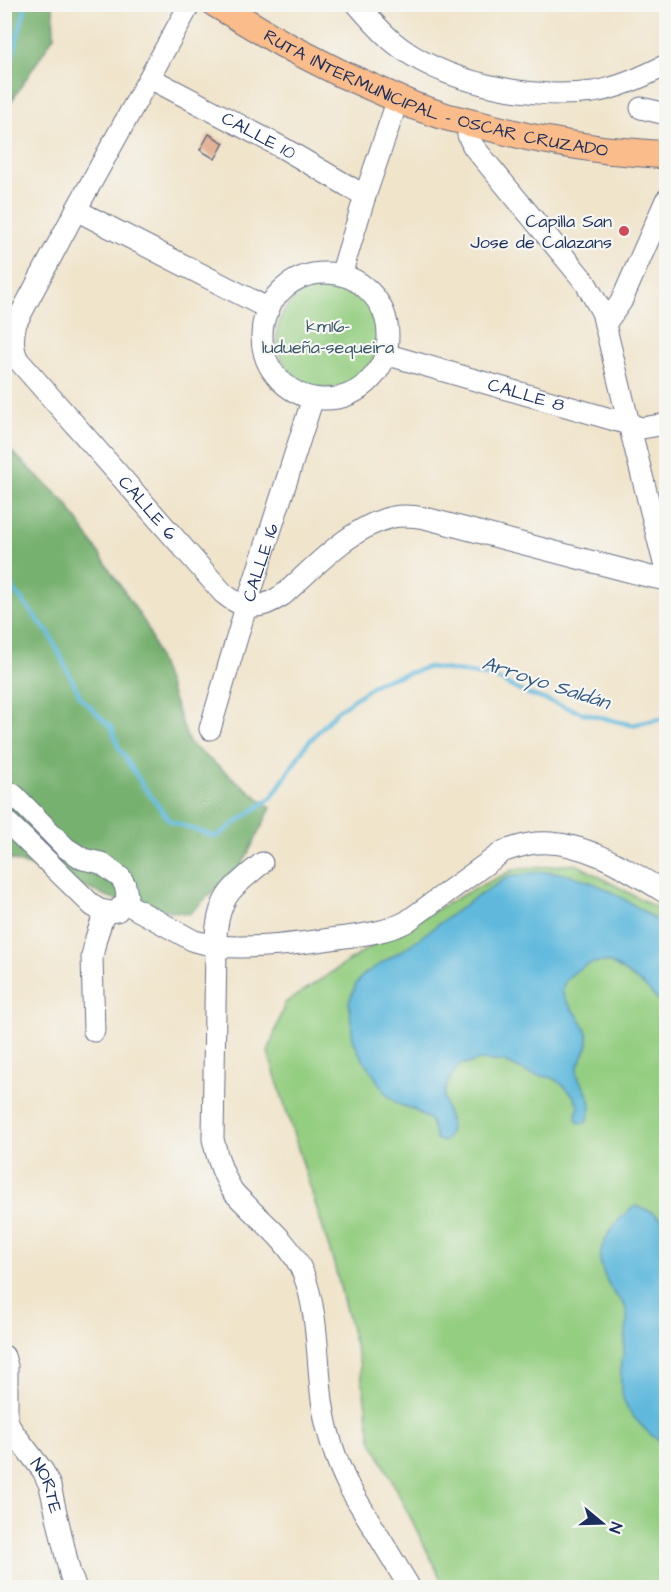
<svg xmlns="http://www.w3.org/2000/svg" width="671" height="1592" viewBox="0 0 671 1592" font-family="'Architects Daughter',sans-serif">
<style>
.green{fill:#94ce81;stroke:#587e70;stroke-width:1.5}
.forest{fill:#77b16f;stroke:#497066;stroke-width:1.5}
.water{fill:#60b9dd;stroke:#3e749e;stroke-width:1.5}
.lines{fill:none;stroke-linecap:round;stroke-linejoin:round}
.stream{stroke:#60b9dd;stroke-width:4.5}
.building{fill:#e4b296}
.minor-casing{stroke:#666e84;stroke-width:23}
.major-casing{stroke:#666e84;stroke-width:29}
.minor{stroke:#fff;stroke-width:21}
.major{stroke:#f9bc8a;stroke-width:27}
.poi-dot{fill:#d1495b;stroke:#f6f6f2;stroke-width:2}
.labels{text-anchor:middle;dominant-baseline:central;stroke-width:4.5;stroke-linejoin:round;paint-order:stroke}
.street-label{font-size:18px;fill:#1b2f5e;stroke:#f6f6f2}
.poi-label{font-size:18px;fill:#1b2f5e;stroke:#f6f6f2;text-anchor:end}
.park-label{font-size:18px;fill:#395767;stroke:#f6f6f2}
.water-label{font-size:20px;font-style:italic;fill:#305884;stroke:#f6f6f2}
</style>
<rect width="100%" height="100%" fill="#f6f6f2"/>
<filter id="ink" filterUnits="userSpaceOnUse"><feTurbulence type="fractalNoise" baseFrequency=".0167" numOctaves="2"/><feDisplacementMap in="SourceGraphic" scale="12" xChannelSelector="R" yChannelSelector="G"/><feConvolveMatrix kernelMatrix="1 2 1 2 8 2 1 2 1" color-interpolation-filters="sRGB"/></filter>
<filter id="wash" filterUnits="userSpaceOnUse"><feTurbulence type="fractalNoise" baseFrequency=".008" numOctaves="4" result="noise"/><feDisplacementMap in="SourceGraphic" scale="24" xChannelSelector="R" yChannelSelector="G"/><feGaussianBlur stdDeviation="1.35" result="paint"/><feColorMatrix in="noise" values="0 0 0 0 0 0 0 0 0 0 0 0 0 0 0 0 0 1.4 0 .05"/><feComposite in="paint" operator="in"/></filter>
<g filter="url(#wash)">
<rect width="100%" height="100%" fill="#f0e4cb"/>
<!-- green -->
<path class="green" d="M277 337a51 51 0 1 1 102 0a51 51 0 1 1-102 0Z
M576,864L666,913V1587H445L371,1439L359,1361L334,1264L268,1052L285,1003L367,949L466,893L515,869Z"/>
<!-- forest -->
<path class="forest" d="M5,4L53,5L54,36L5,111Z
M4,444L66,503L147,626L189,743L271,808L242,865L189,914L125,903L5,857Z"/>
<!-- water -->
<path class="water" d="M540,872C585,870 631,902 666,927V1009C658,1003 653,993 644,986C637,980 629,975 622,970C618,968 614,964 610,963C601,960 586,964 579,969C541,995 580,1006 587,1033C592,1051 578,1056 577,1072C577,1077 580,1080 582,1084C592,1101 594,1105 586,1123L577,1122L576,1114L579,1107L573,1095L564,1086L553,1078L531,1074L505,1062L479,1060L467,1064H460C454,1071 444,1087 444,1097C445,1113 458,1130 443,1142L436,1139L434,1130L430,1120L413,1109L400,1105L386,1094L359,1053L353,1039L349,1002L356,984L364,974L406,948L470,901L508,877Z
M635,1206L650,1211L666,1222V1443C655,1440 649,1433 641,1425C612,1398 621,1374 625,1339C626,1332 628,1323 627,1316C625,1300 621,1303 614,1293C609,1287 600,1267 600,1259C601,1238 619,1217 635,1206Z"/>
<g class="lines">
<!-- stream -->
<path class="stream" d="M4,81L11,62L25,9L24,4
M4,578L50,635L81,698L112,728L118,746L143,786L170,821L216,837L272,797L306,745L337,711L378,682L429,667L494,677L520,691L583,713L632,725L666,718"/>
</g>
<g id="blocks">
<!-- building -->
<path class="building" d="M209,134L224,143L215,159L200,150Z"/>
</g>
</g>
<g filter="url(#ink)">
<use href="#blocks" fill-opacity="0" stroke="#666e84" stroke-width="1.5"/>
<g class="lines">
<defs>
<g id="minor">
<path id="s1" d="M190,4L76,210L16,323C12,337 12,348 18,360L223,593C244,611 260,610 283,595C314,568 351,526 393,517C404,515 414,516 425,518L647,576L666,580"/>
<path d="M357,4C368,17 380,30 392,41C442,83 530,100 593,92C619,88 643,77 666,65"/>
<path id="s2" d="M150,78L283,148L365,196"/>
<path d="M641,108L666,114"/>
<path d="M470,123L468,135L473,146L585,282L602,312L629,424L666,571"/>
<path d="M76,210L269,309"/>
<circle cx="325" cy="336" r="63"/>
<path d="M341,275L365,196L398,99"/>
<path d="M605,324L621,302L666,200"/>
<path id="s3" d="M385,354L642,428L666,424"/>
<path id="s4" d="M210,729L246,607L313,398"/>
<path d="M4,789L14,795L66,848L83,859L101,863L121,878L125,885L127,895L125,903L117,911L111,912L100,910L93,906L4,819"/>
<path d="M125,903L194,941L216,946C215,929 219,906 230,892C239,881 252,872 262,863"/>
<path d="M94,1031L92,957L96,938L105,911"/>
<path id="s5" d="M4,1356L7,1366V1419L11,1429L43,1471L50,1486L70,1574L76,1588"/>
<path d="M410,1588L349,1487C335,1459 326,1431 322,1400C317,1360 318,1310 303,1273C292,1247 271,1229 251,1210C245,1203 237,1197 232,1190C222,1174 217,1157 213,1139L216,946C256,949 297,944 338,938C361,935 384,933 406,922L504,851C515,848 525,844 536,843C582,839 629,870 666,893"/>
</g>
<g id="major">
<path id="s6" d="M216,4L283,44L342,74L414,106L447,117L529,137L567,144L606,150L666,155"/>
</g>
</defs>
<!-- minor casing -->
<use href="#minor" class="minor-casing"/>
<!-- major casing -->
<use href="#major" class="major-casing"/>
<!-- minor -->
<use href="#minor" class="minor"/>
<!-- major -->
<use href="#major" class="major"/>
</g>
</g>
<!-- markers -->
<circle class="poi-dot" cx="624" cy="231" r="6"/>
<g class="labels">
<!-- street labels -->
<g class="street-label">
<text stroke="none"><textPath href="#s6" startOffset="240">RUTA INTERMUNICIPAL - OSCAR CRUZADO</textPath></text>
<text stroke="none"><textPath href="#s2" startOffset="123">CALLE 10</textPath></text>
<text stroke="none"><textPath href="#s3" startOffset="147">CALLE 8</textPath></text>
<text stroke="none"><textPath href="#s1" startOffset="598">CALLE 6</textPath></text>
<text stroke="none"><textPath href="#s4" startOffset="174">CALLE 16</textPath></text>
<text stroke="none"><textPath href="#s5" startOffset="142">NORTE</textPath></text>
</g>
<!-- poi labels -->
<g class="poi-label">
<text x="612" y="221">Capilla San<tspan x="612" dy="21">Jose de Calazans</tspan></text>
</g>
<!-- park labels -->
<g class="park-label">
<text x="328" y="326">km16-<tspan x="328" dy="21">ludueña-sequeira</tspan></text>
</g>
<!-- water labels -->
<g class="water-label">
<text transform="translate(546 683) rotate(18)">Arroyo Saldán</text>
</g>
</g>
<!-- margin -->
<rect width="671" height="1592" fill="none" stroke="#f6f6f2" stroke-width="24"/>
<!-- north arrow -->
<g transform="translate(602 1523) rotate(109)" stroke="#f6f6f2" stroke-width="4.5" paint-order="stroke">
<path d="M0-4.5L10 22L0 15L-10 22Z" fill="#1b2f5e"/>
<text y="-9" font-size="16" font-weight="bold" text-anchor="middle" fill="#1b2f5e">N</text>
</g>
</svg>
